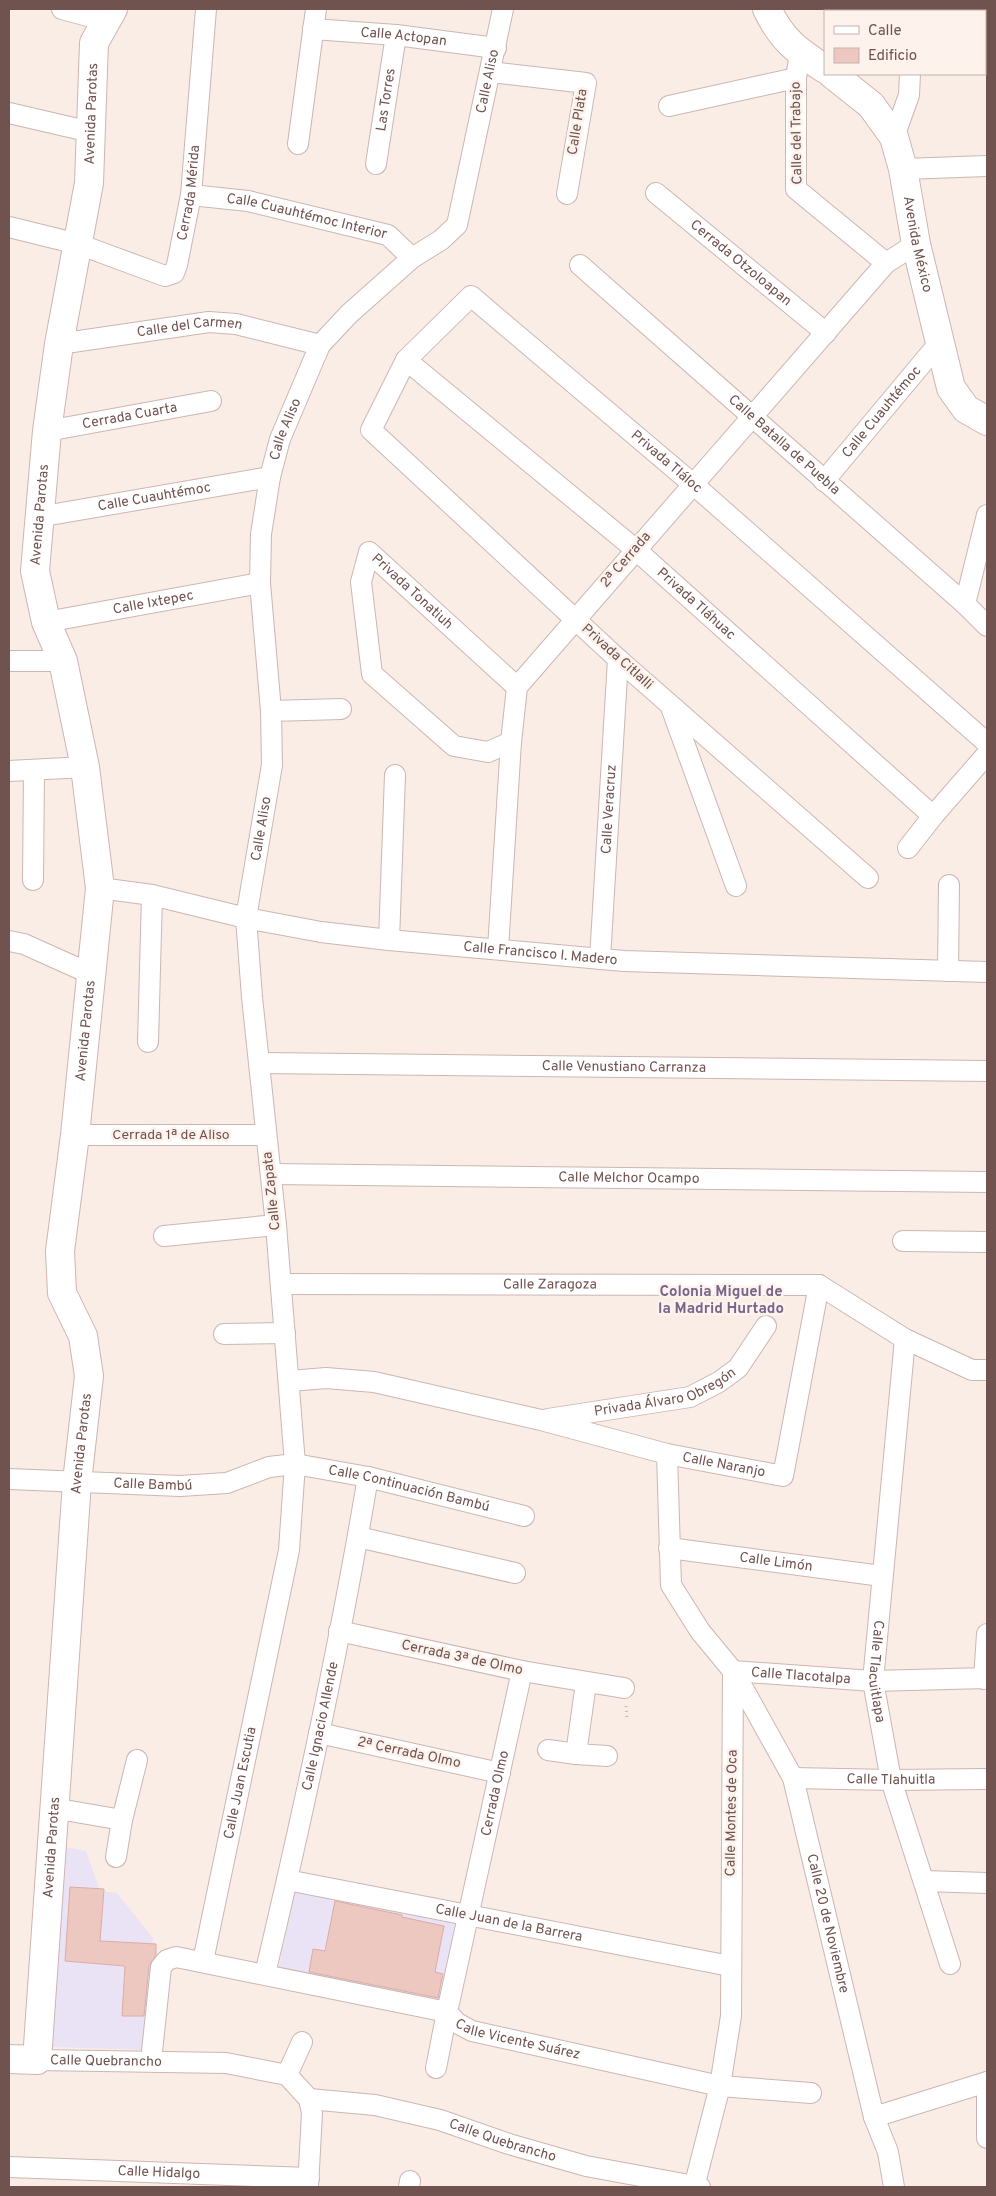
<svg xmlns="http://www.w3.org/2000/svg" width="996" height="2196" viewBox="0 0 996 2196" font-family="Overpass,sans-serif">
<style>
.education{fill:#eae3f6}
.building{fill:#ecc8c1;stroke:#dcaca3}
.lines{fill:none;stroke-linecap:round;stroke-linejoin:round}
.street-casing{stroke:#ccb6b1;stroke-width:22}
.secondary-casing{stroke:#ceb5ae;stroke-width:30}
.path{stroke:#d0aba4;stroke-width:3;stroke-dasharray:1 4;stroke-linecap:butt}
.street{stroke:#fff;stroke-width:20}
.secondary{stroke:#fff;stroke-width:28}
.labels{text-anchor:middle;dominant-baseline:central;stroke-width:5;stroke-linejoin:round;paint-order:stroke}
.street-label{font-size:14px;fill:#70524e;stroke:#fdf2ec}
.neighbourhood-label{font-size:15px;font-weight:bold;fill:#77668c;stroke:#fdf2ec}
</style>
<rect width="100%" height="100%" fill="#faede6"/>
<!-- education -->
<path class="education" d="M59,1846L86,1851L100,1891L117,1893L153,1938L145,2050L53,2047Z
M296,1887L458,1921L439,2004L278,1971Z"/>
<!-- building -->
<path class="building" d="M70,1887L104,1889L100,1941L156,1944V1955L149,1966L144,2016H122L125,1966L65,1961Z
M335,1901L402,1915V1917L444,1926L435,1972L443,1974L438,1998L309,1972L313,1949L325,1951Z"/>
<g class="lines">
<defs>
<g id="street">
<path d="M62,9L106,21"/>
<path id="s1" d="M313,29L396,35L496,48"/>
<path d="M800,53L796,78V189L886,263"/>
<path d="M491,72L586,83L567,194"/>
<path d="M669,106L796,78"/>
<path d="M9,113L91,132"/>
<path d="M894,137L909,95L910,74"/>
<path d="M298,144L316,9"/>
<path id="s2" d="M376,164L396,35"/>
<path d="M903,169L987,166"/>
<path id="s3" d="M656,193L826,333"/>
<path id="s4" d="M191,195L248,201L388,235L412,258"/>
<path id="s5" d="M9,227L78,244L165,276L174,273L177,265L191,195L206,9"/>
<path id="s6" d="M580,265L965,604L987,626"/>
<path id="s7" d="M59,344L209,322L236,324L320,345"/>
<path id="s8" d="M406,360L635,549L933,816"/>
<path id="s9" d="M47,431L211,401"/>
<path id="s10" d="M824,481L940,342"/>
<path id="s11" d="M38,517L270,477"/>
<path d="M965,604L987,515"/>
<path id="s12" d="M46,622L260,583"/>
<path d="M9,661H63"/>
<path d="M671,707L736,886"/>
<path d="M271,711L341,709"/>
<path id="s13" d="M511,742L488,752L454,746L372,674L361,582L369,552L517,687"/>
<path d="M9,771L85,767"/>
<path d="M908,848L933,816L987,754"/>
<path id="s14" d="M868,878L618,659L371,430L406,360L471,296L694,485L987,743"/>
<path d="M33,880L34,770"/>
<path id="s15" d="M100,888L152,895L246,918L321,932L389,940L624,961L987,972"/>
<path d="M389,940L395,775"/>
<path d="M9,941L24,944L93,975"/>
<path d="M498,949L511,742L517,687L886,263L916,244"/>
<path id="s16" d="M600,959L618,659"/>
<path d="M948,971L949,885"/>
<path d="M148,1042L152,895"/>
<path id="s17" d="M260,1063L987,1071"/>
<path d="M75,1135H266"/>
<path id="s18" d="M271,1174L987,1182"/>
<path d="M164,1236L276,1225"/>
<path d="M903,1241L987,1242"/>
<path id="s19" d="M281,1284L819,1285"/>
<path d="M819,1285L905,1339L972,1370H987"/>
<path d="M224,1334L285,1333"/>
<path id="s20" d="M905,1339L873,1681L891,1780L950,1964"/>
<path id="s21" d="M290,1381L326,1378L374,1382L541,1420L667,1454L783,1476L819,1285"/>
<path id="s22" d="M548,1419L690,1397L719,1382L738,1368L766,1326"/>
<path d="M667,1454L671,1585L700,1631L733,1671L731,2016L720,2086L694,2187"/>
<path id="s23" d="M9,1479L180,1486L227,1483L269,1467L295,1464L368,1477L524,1516"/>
<path d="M358,1537L515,1573"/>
<path id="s24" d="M669,1548L882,1576"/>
<path d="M339,1631L522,1671L624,1688"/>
<path id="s25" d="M733,1671L873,1681L987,1678"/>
<path id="s26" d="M734,1672L793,1778L874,2117L888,2152L894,2187"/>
<path d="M984,1679L987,1634"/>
<path d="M586,1683L576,1754L607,1756"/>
<path d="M319,1733L500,1773"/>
<path d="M548,1750L576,1754"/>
<path id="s27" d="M793,1778L891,1780L987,1779"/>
<path d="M53,1808L122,1820L137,1760"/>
<path d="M116,1857L122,1820"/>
<path id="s28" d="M287,1880L730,1966"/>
<path d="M924,1881L987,1883"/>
<path id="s29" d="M203,1961L289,1550L295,1464L276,1225L252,997L246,918L272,765L271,711L260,583L261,534L270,477L280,439L320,345L349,314L412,258L441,240L457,225L503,9"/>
<path id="s30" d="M265,1974C304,1810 340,1644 368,1477"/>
<path id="s31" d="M37,2060L226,2063L287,2075L309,2099L312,2113L308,2187"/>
<path id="s32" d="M151,2061L161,1967L167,1960L176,1957L447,2012L457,2023L472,2031L720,2086L811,2093"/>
<path id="s33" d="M436,2068L447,2012L522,1671"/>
<path d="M287,2075L302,2042"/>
<path d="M987,2082V2138"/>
<path id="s34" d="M309,2099L375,2105L440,2120L509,2144L586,2166L700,2187"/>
<path d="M874,2117L987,2082"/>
<path id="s35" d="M9,2167L309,2178"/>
<path d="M409,2187L410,2181"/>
</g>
<g id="secondary">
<path d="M767,9C782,40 796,50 825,69"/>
<path id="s36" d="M832,74L871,105L894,137L903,169L916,244L951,388L966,409L987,421"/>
<path id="s37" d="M9,2059L37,2060L77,1482L89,1376L83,1336L62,1293L60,1251L75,1135L100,888L85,767L63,661L46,622L35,571L47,431L59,344L89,183L94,43L113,9"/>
</g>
</defs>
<!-- street casing -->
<use href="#street" class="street-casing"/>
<!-- secondary casing -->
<use href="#secondary" class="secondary-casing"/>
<!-- path -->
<path class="path" d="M626,1706L627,1718"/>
<!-- street -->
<use href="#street" class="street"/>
<!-- secondary -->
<use href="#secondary" class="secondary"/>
</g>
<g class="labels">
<!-- street labels -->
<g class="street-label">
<text stroke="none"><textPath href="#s1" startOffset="91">Calle Actopan</textPath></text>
<text stroke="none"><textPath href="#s29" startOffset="1970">Calle Aliso</textPath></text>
<text stroke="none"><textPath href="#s2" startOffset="65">Las Torres</textPath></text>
<text stroke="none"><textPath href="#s37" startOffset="1996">Avenida Parotas</textPath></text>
<text transform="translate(578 122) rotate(-81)">Calle Plata</text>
<text transform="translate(797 133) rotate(-91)">Calle del Trabajo</text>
<text stroke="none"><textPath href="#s5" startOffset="255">Cerrada Mérida</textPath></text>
<text stroke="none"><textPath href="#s4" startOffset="118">Calle Cuauhtémoc Interior</textPath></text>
<text stroke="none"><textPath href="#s36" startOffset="199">Avenida México</textPath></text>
<text stroke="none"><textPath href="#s3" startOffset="110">Cerrada Otzoloapan</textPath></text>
<text stroke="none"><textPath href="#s7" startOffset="132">Calle del Carmen</textPath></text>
<text stroke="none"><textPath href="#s10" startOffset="90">Calle Cuauhtémoc</textPath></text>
<text stroke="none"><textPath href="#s9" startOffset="84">Cerrada Cuarta</textPath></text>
<text stroke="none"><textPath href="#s29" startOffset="1549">Calle Aliso</textPath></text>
<text stroke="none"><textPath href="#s6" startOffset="272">Calle Batalla de Puebla</textPath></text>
<text stroke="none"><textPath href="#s14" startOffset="1095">Privada Tláloc</textPath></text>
<text stroke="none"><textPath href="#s11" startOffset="118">Calle Cuauhtémoc</textPath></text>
<text stroke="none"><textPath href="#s37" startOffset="1591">Avenida Parotas</textPath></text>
<text transform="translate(626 560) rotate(-49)">2ª Cerrada</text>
<text stroke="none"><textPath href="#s13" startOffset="351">Privada Tonatiuh</textPath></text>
<text stroke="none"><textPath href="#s12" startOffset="109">Calle Ixtepec</textPath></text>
<text stroke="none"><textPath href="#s8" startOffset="379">Privada Tláhuac</textPath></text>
<text transform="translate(617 657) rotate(42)">Privada Citlalli</text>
<text stroke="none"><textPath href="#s16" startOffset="150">Calle Veracruz</textPath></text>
<text stroke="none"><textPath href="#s29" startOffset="1145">Calle Aliso</textPath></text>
<text stroke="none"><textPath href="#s15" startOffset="446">Calle Francisco I. Madero</textPath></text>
<text stroke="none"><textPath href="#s37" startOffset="1066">Avenida Parotas</textPath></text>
<text stroke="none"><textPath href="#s17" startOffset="364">Calle Venustiano Carranza</textPath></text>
<text x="171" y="1135">Cerrada 1ª de Aliso</text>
<text stroke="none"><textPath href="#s18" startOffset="358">Calle Melchor Ocampo</textPath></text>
<text transform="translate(272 1191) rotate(-96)">Calle Zapata</text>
<text stroke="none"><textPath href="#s19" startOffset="269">Calle Zaragoza</textPath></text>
<text stroke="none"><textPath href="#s22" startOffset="121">Privada Álvaro Obregón</textPath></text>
<text stroke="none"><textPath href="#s37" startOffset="646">Avenida Parotas</textPath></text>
<text stroke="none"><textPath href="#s21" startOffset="444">Calle Naranjo</textPath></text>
<text stroke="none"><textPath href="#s23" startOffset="144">Calle Bambú</textPath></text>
<text stroke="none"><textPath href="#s23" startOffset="406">Calle Continuación Bambú</textPath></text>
<text stroke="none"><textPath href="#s24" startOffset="108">Calle Limón</textPath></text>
<text transform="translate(462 1658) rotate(12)">Cerrada 3ª de Olmo</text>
<text stroke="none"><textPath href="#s20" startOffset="334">Calle Tlacuitlapa</textPath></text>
<text stroke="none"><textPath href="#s25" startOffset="68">Calle Tlacotalpa</textPath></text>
<text stroke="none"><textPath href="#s30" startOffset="254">Calle Ignacio Allende</textPath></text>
<text transform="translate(409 1753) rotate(12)">2ª Cerrada Olmo</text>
<text stroke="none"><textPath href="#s27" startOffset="98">Calle Tlahuitla</textPath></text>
<text stroke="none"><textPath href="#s29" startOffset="182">Calle Juan Escutia</textPath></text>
<text stroke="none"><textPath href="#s33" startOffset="281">Cerrada Olmo</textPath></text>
<text transform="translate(732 1813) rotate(-89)">Calle Montes de Oca</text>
<text stroke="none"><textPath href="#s37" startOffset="241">Avenida Parotas</textPath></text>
<text stroke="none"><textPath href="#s28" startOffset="226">Calle Juan de la Barrera</textPath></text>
<text stroke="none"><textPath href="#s26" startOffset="271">Calle 20 de Noviembre</textPath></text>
<text stroke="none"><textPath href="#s32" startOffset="468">Calle Vicente Suárez</textPath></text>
<text stroke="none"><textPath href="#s31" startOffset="69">Calle Quebrancho</textPath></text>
<text stroke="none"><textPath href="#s34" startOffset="199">Calle Quebrancho</textPath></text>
<text stroke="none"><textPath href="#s35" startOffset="150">Calle Hidalgo</textPath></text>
</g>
<!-- neighbourhood labels -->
<g class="neighbourhood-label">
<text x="721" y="1292">Colonia Miguel de<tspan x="721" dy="17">la Madrid Hurtado</tspan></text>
</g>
</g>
<!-- border -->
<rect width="996" height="2196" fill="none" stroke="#70524e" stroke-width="20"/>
<!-- legend -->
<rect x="824" y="10" width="162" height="65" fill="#fdf2ec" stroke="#c5b2ad"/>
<rect x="834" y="26" width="25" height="8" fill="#ffffff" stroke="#c5b2ad"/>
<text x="868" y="35" font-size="15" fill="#70524e">Calle</text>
<rect x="834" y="48" width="25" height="15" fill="#ecc8c1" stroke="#c5b2ad"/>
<text x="868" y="60" font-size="15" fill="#70524e">Edificio</text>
</svg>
